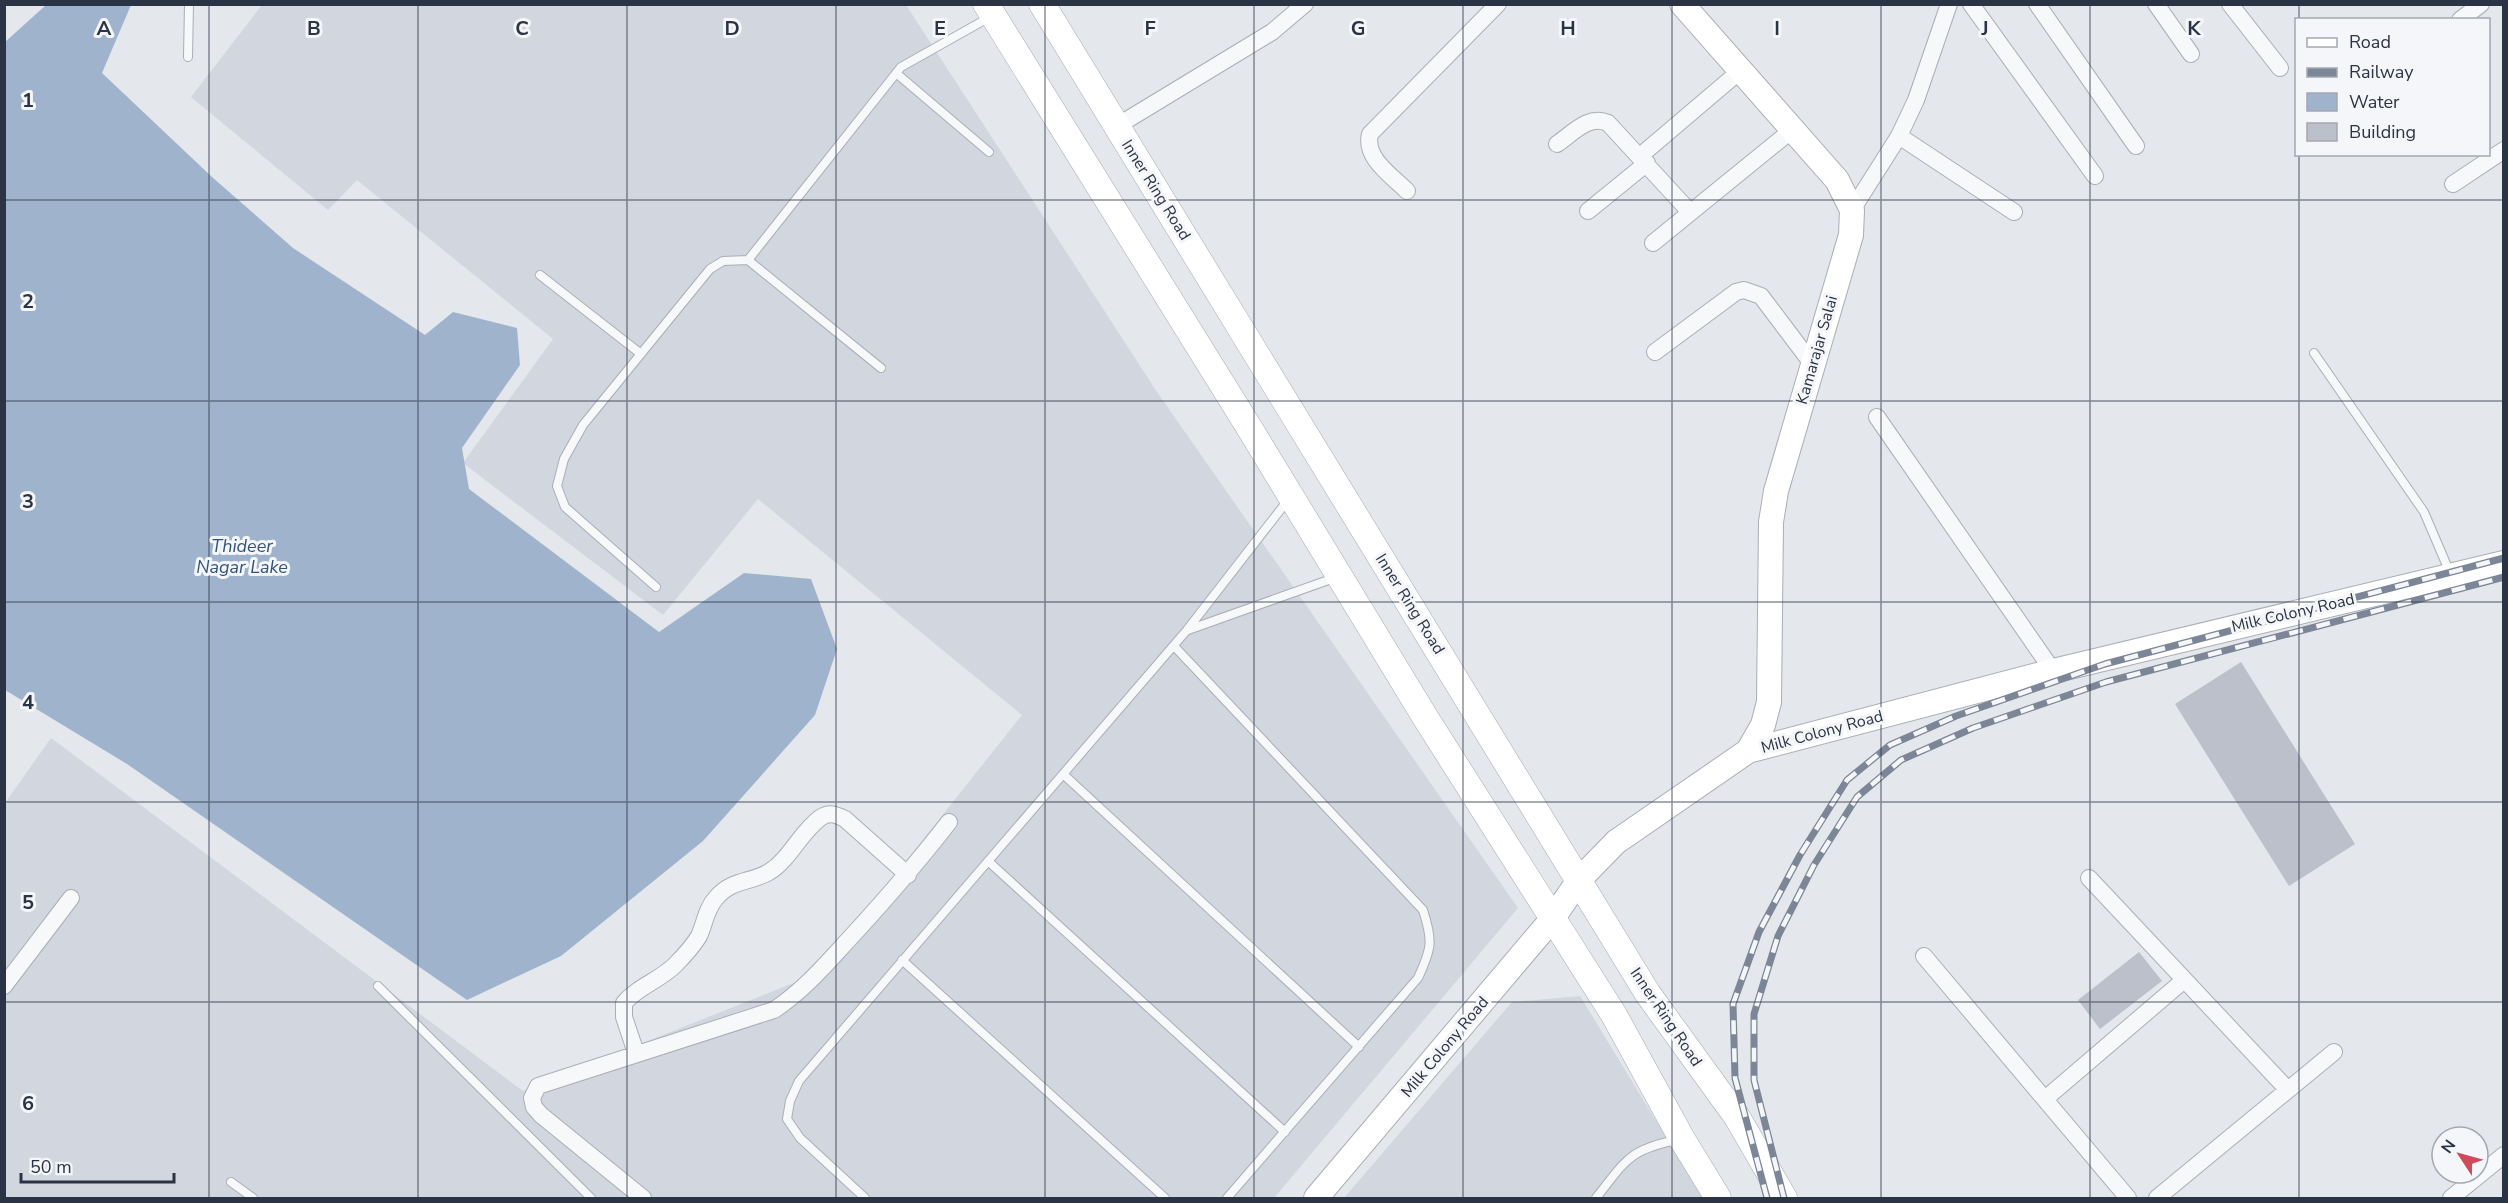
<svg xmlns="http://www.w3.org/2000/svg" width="2508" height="1203" viewBox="0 0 2508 1203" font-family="'Nunito Sans',sans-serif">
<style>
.built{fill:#d2d6de}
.water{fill:#9fb4cc}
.building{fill:#bbc0ca}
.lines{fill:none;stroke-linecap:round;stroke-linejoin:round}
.lane-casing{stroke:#a9aeb7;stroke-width:10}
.street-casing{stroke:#a9aeb7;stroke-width:18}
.secondary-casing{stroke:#a9aeb7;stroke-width:26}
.primary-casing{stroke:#a3abb8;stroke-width:27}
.lane{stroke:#f7f8fa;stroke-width:8}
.street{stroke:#f7f8fa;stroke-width:16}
.secondary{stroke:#fff;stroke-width:24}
.primary{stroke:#fff;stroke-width:26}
.rail-casing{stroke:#7d8696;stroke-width:7}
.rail{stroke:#f4f6f9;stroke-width:4.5;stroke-dasharray:14;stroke-linecap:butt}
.grid{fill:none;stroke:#2b3445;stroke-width:1.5;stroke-opacity:0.55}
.labels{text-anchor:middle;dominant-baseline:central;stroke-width:6;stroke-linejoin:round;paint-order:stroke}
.street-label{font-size:16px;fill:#2b3445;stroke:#f4f6f9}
.water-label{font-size:18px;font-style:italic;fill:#34527a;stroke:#f4f6f9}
.grid-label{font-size:20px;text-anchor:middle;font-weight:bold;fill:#2b3445;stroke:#f4f6f9;stroke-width:6;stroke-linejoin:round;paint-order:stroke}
</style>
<rect width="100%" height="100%" fill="#e4e7ec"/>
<!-- built -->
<path class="built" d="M262,5H906L1157,392L1518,908L1274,1198H5V803L51,738L523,1091L816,974L1022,715L758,499L663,615L463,463L553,339L357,180L328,210L191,97Z
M1580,996L1703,1198H1344L1512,1002Z"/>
<!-- water -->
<path class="water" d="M46,5H131L102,73L212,177L293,248L425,335L453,312L517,328L520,365L462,448L469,489L659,632L744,573L811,579L837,649L815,715L703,841L561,956L467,1000L127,764L5,690V42Z"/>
<!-- building -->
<path class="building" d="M2241,662L2355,844L2289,886L2175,704Z
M2139,952L2162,981L2100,1029L2078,1000Z"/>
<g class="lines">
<defs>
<path id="lane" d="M188,57L189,4
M896,73L989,152
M540,275L641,354
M2314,353L2424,512L2450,573
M881,368L748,260L901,67L990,17
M656,587L565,507L557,486L564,459L583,425L710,269L723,261L748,260
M1188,630L1337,577
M1174,646L1423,910C1433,941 1432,948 1418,978L1227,1198
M1063,774L1359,1047
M988,861L1285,1132
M902,960L1165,1198
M378,986L591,1198
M231,1182L253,1198
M865,1198L800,1138L787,1119L790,1101L799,1081L1187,630L1288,500
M1596,1198C1627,1159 1628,1150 1680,1139"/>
<path id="street" d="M1971,4L2095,176
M2037,4L2136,146
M2156,4L2191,54
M2230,4L2280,68
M2460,20L2481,4
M1117,126L1272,32L1305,4
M1899,136L2014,212
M1557,144C1573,133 1589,114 1608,123L1690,212
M1640,156L1740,71
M2453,184L2504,150
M1407,191C1391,175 1364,158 1370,134L1498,4
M1852,210L1899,136L1916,100L1949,4
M1588,211L1647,163
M1653,243L1792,130
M1655,352L1736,292L1744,290L1761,296L1813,365
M1877,417L2053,671
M2089,878L2288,1090
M1924,956L2128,1198
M4,986L71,898
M636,1053L624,1017V1003C637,987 660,980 675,965C684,956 693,946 699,936C705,923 706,909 716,898C732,879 750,883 769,872C790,859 800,833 820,818C829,812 835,814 845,819L908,875
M2045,1099L2183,981
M643,1198L541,1115L534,1107L532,1098L538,1086L774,1010C804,990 826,964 850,938C885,900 918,862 949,822
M2157,1198L2334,1052
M2451,1198L2504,1155"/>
<path id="secondary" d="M1682,4L1837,180L1852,210L1851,235L1776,491L1771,522L1769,702L1763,725L1748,751
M1316,1198L1553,918L1579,880L1616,842L1748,751L2053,671L2504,563"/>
<path id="primary" d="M986,4L1250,429L1425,717L1614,1015L1682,1139L1718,1198
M1042,4L1648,994L1737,1117L1784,1198"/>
</defs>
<!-- lane casing -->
<use href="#lane" class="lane-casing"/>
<!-- street casing -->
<use href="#street" class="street-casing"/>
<!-- secondary casing -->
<use href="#secondary" class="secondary-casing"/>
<!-- primary casing -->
<use href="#primary" class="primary-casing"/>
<!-- lane -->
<use href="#lane" class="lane"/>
<!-- street -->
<use href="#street" class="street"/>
<!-- secondary -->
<use href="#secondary" class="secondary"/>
<!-- primary -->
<use href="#primary" class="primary"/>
<defs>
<path id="rail" d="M1767,1198L1735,1078L1733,1004L1759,932L1800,855L1847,780L1890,745L1956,716L2105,664L2504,558
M1784,1198L1754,1080V1014L1778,936L1814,865L1857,797L1901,760L1973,728L2106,682L2504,577"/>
</defs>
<!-- rail casing -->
<use href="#rail" class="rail-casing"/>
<!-- rail -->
<use href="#rail" class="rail"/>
</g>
<!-- grid -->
<path class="grid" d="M209,4V1198M418,4V1198M627,4V1198M836,4V1198M1045,4V1198M1254,4V1198M1463,4V1198M1672,4V1198M1881,4V1198M2090,4V1198M2299,4V20M2299,154V1198M4,200H2504M4,401H2504M4,602H2504M4,802H2504M4,1002H2504"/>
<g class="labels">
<!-- street labels -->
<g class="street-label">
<text transform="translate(1156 190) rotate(58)">Inner Ring Road</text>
<text transform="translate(1817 350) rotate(-74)">Kamarajar Salai</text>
<text transform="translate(1410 604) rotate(58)">Inner Ring Road</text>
<text transform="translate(2293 613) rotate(-13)">Milk Colony Road</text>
<text transform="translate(1822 732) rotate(-15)">Milk Colony Road</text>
<text transform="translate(1666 1017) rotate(56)">Inner Ring Road</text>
<text transform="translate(1445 1047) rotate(-50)">Milk Colony Road</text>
</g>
<!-- water labels -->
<g class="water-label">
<text x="242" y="546">Thideer<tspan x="242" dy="21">Nagar Lake</tspan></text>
</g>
</g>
<g class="grid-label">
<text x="104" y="35">A</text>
<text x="314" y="35">B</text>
<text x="522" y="35">C</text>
<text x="732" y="35">D</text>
<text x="940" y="35">E</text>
<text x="1150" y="35">F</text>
<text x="1358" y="35">G</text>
<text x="1568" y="35">H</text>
<text x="1777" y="35">I</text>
<text x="1985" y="35">J</text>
<text x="2194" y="35">K</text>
<text x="28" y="107">1</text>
<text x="28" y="308">2</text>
<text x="28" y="508">3</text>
<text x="28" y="709">4</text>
<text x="28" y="909">5</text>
<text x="28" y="1110">6</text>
</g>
<!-- border -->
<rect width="2508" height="1203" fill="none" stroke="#2b3445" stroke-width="12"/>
<!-- legend -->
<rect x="2295" y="18" width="195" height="138" fill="#f4f6f9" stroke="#a4a8b1" stroke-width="1.5"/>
<rect x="2307" y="38" width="30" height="9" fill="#ffffff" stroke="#a4a8b1" stroke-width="1.5"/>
<text x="2349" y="48" font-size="18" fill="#2b3445">Road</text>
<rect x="2307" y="68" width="30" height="9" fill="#7d8696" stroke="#a4a8b1" stroke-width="1.5"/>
<text x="2349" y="78" font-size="18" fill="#2b3445">Railway</text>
<rect x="2307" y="93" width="30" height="18" fill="#9fb4cc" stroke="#a4a8b1" stroke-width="1.5"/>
<text x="2349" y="108" font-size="18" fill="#2b3445">Water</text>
<rect x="2307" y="123" width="30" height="18" fill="#bbc0ca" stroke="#a4a8b1" stroke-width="1.5"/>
<text x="2349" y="138" font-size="18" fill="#2b3445">Building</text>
<!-- north arrow -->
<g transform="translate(2460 1155) rotate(306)"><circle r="28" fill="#f4f6f9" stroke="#a4a8b1" stroke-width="1.5"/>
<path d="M0-4.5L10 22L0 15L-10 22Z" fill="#d1495b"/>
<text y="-9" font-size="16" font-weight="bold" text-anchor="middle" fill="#2b3445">N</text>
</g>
<!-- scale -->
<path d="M21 1173v9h153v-9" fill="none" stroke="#2b3445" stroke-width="3"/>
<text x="30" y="1173" font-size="18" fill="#2b3445" stroke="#f4f6f9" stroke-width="4.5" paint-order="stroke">50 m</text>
</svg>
